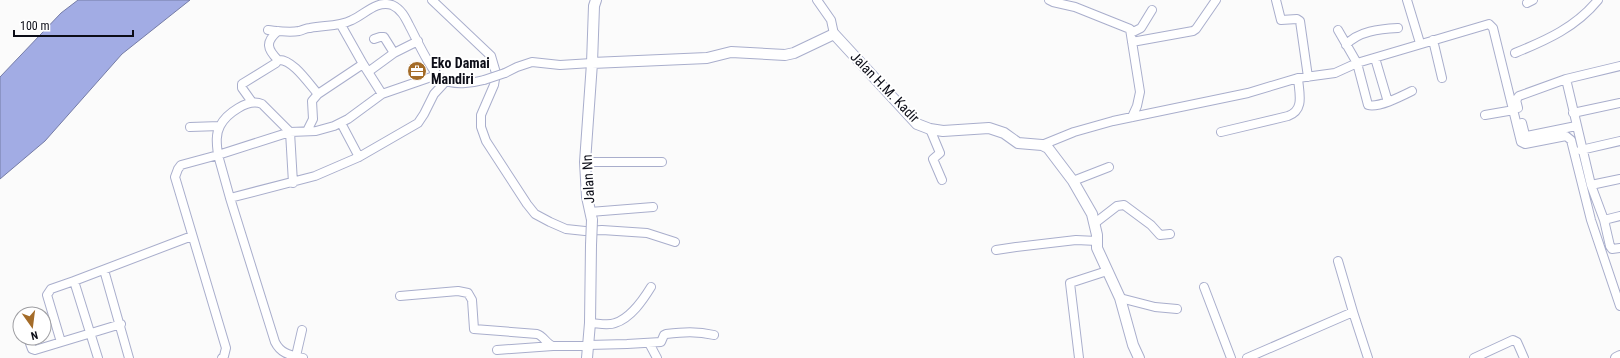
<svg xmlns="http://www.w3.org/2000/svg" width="1620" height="358" viewBox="0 0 1620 358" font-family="'Roboto Condensed',sans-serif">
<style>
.water{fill:#a2ace4;stroke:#757ca6}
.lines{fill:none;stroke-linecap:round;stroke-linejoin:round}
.minor-casing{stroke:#a9aecc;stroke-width:10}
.tertiary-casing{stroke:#a9aecc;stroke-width:12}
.minor{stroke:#fff;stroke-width:8}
.tertiary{stroke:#fff;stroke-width:10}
.minor-bridge-casing{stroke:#a9aecc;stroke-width:10;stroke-linecap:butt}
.tertiary-bridge-casing{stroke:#a9aecc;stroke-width:12;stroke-linecap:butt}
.minor-bridge{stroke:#fff;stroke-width:8}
.tertiary-bridge{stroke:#fff;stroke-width:10}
.labels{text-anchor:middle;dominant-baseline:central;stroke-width:4;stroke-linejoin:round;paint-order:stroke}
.poi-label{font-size:14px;font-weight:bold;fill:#0c0d17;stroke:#fff;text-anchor:start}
.street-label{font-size:14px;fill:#0c0d17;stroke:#fff}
</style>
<rect width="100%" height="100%" fill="#fbfbfb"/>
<!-- water -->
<path class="water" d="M78,0H190L122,54L45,141L0,179V77L61,13Z"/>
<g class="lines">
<defs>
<path id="minor" d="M432,0L491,56L496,73L494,85L481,115V127L486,141L527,204L535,214L550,222L566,229L585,231L602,230L647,233L675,242
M817,0L831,20L834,34
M1049,0L1053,2L1075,7L1130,29L1140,92L1137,106L1132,117
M1276,0L1281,20L1297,19L1300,21L1308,77
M1407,0L1420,43
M1527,3L1533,0
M341,25L363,64L382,94
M268,30C278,31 289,33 299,31C303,30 306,28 310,28C325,25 338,27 352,20C365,14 377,0 392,5C401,9 405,17 409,25C416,38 431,72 442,79C453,86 473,83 484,80
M1338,30L1357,63L1368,105C1379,108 1402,96 1412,91
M1131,33L1141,28L1152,10
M374,39L380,37H384L394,53
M1433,40L1442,78
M1132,42L1193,31L1196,29L1216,0
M1346,45C1358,31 1380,29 1398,28
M1515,53C1547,40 1576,27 1598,0
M1375,58L1388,102
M278,60C292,58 309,84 318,94
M368,72L394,53L418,41
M505,73L517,67L532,62L560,65L592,63
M1566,79L1591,185L1604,220L1610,246L1612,249L1620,248
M252,102L242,88V84L276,63L278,60C267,49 265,42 278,31
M1518,108L1516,100L1519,96L1566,79L1620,66
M1573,113L1620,103
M1485,115L1514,110
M341,123L359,157
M1522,123L1525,135L1527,136L1576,126
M190,127L220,126
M930,129L940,153L933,159L942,180
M307,131L313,119L312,101L318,94L363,64
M1221,132L1288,116C1305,110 1299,93 1298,78
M1042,145L1074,132L1113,121L1248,93L1298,78L1335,73L1357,63L1489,24L1493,28L1521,142L1525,144L1566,136L1571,140L1591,220L1620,306
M1581,150L1620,141
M585,162H662
M1073,181L1109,167
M1591,185L1620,179
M230,198L218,155L290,132L316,131L334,126L348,119L382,94L437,75
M590,212L653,207
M1604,220L1620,216
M1095,223L1117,206L1124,205L1151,225L1160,235L1170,234
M996,250L1016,247L1076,240L1097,241
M1338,261L1353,312
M104,270L129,358
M74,281L192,236
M1204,287L1231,358
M400,296L458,291L468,293L472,300L474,329L537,334C544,336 546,344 553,346
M1120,298L1155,307L1177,309
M590,323C597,323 608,326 615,323C631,318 643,300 651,287
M28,338L32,349L35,350L121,324
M61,342L47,295L51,289L74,281L98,358
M649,343L657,358
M588,345L627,344L661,342L664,335L666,334C683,332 697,331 714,335
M497,350L553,346H588
M296,356L302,330
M222,358L224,356L226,348L175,177L178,169L181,165L218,155C217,146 215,135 220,126C226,114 248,98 262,104L290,132L293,183
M303,358C290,355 281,354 275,342L230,198L315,176L359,157L418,123L424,114L434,94L446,81
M1079,358L1070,283L1107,271
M1247,358L1353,312L1368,358
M1474,358L1513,340L1517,342L1524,358"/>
<path id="tertiary" d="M592,63L707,58L731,52L785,55L794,53L834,34L917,124L930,129L943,131L989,128L1004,133L1018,143L1042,145L1048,148L1073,181L1092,214L1097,235V248L1120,298L1133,345L1139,358
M592,220L587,197L585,162L592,63L594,6L596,0
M587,358L590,323L591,245
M1616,358L1620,356"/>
</defs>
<!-- minor casing -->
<use href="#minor" class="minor-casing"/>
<!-- tertiary casing -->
<use href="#tertiary" class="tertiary-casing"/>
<!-- minor -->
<use href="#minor" class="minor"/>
<!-- tertiary -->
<use href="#tertiary" class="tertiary"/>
<defs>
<path id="minor-bridge" d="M484,80L505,73"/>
<path id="tertiary-bridge" d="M591,245L592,220"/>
</defs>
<!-- minor-bridge casing -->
<use href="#minor-bridge" class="minor-bridge-casing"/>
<!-- tertiary-bridge casing -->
<use href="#tertiary-bridge" class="tertiary-bridge-casing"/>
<!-- minor-bridge -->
<use href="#minor-bridge" class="minor-bridge"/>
<!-- tertiary-bridge -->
<use href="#tertiary-bridge" class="tertiary-bridge"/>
</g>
<!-- icons -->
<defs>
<symbol id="office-disc" viewBox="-11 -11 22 22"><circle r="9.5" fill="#a46c29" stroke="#fff"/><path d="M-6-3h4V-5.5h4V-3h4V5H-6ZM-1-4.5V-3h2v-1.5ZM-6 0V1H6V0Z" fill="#fff"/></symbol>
</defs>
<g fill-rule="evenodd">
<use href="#office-disc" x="406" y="60" width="22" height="22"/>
</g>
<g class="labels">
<!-- poi labels -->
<g class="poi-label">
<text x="431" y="63">Eko Damai<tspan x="431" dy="16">Mandiri</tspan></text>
</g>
<!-- street labels -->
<g class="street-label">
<text transform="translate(885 87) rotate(46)">Jalan H.M. Kadir</text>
<text transform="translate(588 179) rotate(-93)">Jalan Nn</text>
</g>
</g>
<!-- north arrow -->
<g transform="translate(32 326) rotate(166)"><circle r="19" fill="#ffffff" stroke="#9e9ea2"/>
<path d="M0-3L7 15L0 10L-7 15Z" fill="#a46c29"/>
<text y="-6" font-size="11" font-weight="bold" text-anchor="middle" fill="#0c0d17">N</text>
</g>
<!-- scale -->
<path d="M14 30v6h119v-6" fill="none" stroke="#0c0d17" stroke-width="2"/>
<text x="20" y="30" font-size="12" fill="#0c0d17" stroke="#ffffff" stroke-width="3" paint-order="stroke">100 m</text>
</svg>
